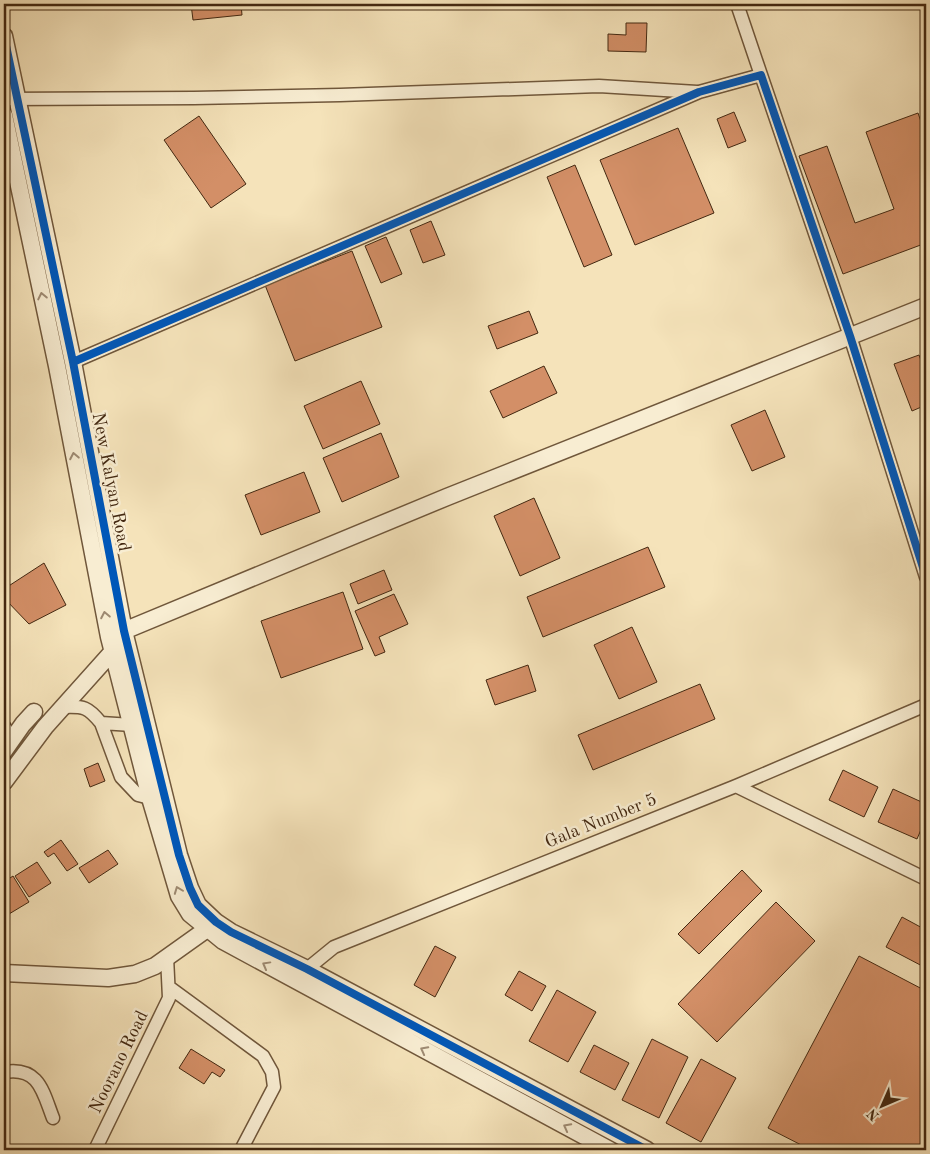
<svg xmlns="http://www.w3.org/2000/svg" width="930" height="1154" viewBox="0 0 930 1154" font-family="'Old Standard TT',serif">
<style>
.building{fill:#d38f67;stroke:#432811}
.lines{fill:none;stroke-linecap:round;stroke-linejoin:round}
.minor-casing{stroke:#70573b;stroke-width:15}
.tertiary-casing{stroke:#70573b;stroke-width:19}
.minor{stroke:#f8edd2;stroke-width:12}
.tertiary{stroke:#f8edd2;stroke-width:16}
.cycleway-casing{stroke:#f8edd2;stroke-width:11}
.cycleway{stroke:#0057b8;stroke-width:8}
.oneway{stroke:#9e8a72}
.labels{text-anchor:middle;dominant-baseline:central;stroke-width:5;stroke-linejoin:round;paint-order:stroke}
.street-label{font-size:18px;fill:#432811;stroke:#f8edd2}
</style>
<rect width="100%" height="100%" fill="#f5e3ba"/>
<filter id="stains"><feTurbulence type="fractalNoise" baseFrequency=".004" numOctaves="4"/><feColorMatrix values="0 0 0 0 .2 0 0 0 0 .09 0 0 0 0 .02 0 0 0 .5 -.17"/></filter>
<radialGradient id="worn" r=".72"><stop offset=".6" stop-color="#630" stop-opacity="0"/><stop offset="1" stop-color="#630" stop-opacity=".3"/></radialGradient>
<!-- building -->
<path class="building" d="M191,4H241L242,15L193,20Z
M626,23H647L646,52L608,51V34L626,35Z
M734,112L746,141L728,148L717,119Z
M918,113L926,136V243L843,274L799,156L827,146L855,223L894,209L866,132Z
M199,116L246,184L211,208L164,140Z
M678,128L714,213L635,245L600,160Z
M575,165L612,255L584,267L547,177Z
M431,221L445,255L423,263L410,230Z
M386,237L402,274L381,283L365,246Z
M352,251L382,327L295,361L265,285Z
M529,311L538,333L497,349L488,326Z
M919,355L926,373V405L912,411L894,364Z
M544,366L557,393L503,418L490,391Z
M361,381L380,424L323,449L304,406Z
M765,410L785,457L752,471L731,425Z
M381,433L399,477L342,502L323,458Z
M304,472L320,512L261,535L245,495Z
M534,498L560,558L520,576L494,516Z
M648,547L665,587L543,637L527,597Z
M44,563L66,605L29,624L4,598V589Z
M384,570L392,590L358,604L350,584Z
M343,592L363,649L281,678L261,621Z
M394,594L408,624L379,637L385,652L375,656L355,611Z
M632,627L657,682L619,699L594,645Z
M528,665L536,691L495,705L486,680Z
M700,684L715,719L593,770L578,735Z
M98,763L105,781L90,787L84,769Z
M843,770L878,787L864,817L829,800Z
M893,789L926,804V818L917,839L878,822Z
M61,840L78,864L67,871L54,853L48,857L44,852Z
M108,850L118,864L89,883L79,868Z
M37,862L51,883L29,897L15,876Z
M742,870L762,891L699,954L678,934Z
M13,876L29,902L4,917V882Z
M776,902L815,941L717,1042L678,1004Z
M902,917L926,930V968L886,947Z
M435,946L456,957L435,997L414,985Z
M859,956L926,991V1150H811L768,1128Z
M519,971L546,986L532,1011L505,995Z
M557,990L596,1012L568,1062L529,1041Z
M652,1039L688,1057L659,1118L622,1100Z
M594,1045L629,1063L615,1090L580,1072Z
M191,1049L225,1070L220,1077L212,1072L204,1084L179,1068Z
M701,1059L736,1078L701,1142L666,1123Z"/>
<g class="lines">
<defs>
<path id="minor" d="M737,4L761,75
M4,99L194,98L340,95L599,86L697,92
M73,362L699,92L761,75L850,336L926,577
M63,707C84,706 88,707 101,723L132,725
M101,723L121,777L138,795L150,798
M4,726L12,740
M736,786L926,879
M302,976L307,969L334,947L736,786L926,705
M169,987L263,1056L272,1072L274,1087L241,1150
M4,1072C39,1066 43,1092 53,1118
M95,1150L169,998L167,957"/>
<path id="tertiary" d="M4,36L73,362L124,631L179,855L190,888L198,905L216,922L231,932L307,969L647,1150
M4,115L57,366L109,637L150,798L179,896L190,914L223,941L610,1150
M114,635L447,497L926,306
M4,751L23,724L34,712
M4,782L45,727L113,651
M4,973L108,978L135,974L155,966L214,924"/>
</defs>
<!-- minor casing -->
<use href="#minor" class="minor-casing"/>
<!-- tertiary casing -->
<use href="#tertiary" class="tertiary-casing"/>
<!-- minor -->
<use href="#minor" class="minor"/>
<!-- tertiary -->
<use href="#tertiary" class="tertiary"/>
<defs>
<path id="cycleway" d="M4,36L73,362L124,631L179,855L190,888L198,905L216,922L231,932L307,969L647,1150
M73,362L699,92L761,75L850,336L926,577"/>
</defs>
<!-- cycleway casing -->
<use href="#cycleway" class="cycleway-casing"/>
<!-- cycleway -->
<use href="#cycleway" class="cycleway"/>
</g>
<!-- one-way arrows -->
<defs><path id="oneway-chevron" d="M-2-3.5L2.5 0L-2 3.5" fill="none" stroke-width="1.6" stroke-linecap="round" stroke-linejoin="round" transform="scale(1.25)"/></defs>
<g class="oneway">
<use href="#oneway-chevron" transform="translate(42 296) rotate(-102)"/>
<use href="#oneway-chevron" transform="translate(74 456) rotate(-101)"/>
<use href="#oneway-chevron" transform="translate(105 615) rotate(-101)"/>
<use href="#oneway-chevron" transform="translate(178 890) rotate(-111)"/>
<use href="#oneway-chevron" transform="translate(266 965) rotate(-151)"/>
<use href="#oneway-chevron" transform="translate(424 1050) rotate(-152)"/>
<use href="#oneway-chevron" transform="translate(567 1127) rotate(-152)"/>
</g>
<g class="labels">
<!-- street labels -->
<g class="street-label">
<text transform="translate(111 482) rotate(79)">New Kalyan Road</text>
<text transform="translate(601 821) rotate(-22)">Gala Number 5</text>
<text transform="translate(119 1062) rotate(-64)">Noorano Road</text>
</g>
</g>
<!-- margin -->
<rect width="930" height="1154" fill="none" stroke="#f5e3ba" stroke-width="20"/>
<rect x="5" y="5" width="920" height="1144" fill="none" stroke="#432811" stroke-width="2.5"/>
<rect x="10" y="10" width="910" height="1134" fill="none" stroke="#432811"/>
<!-- north arrow -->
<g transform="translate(882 1106) rotate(225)" stroke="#f8edd2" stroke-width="4" paint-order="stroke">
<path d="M0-4L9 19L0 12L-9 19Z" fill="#432811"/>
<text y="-8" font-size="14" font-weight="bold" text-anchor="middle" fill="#432811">N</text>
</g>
<rect width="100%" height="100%" filter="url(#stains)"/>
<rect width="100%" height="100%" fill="url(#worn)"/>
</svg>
